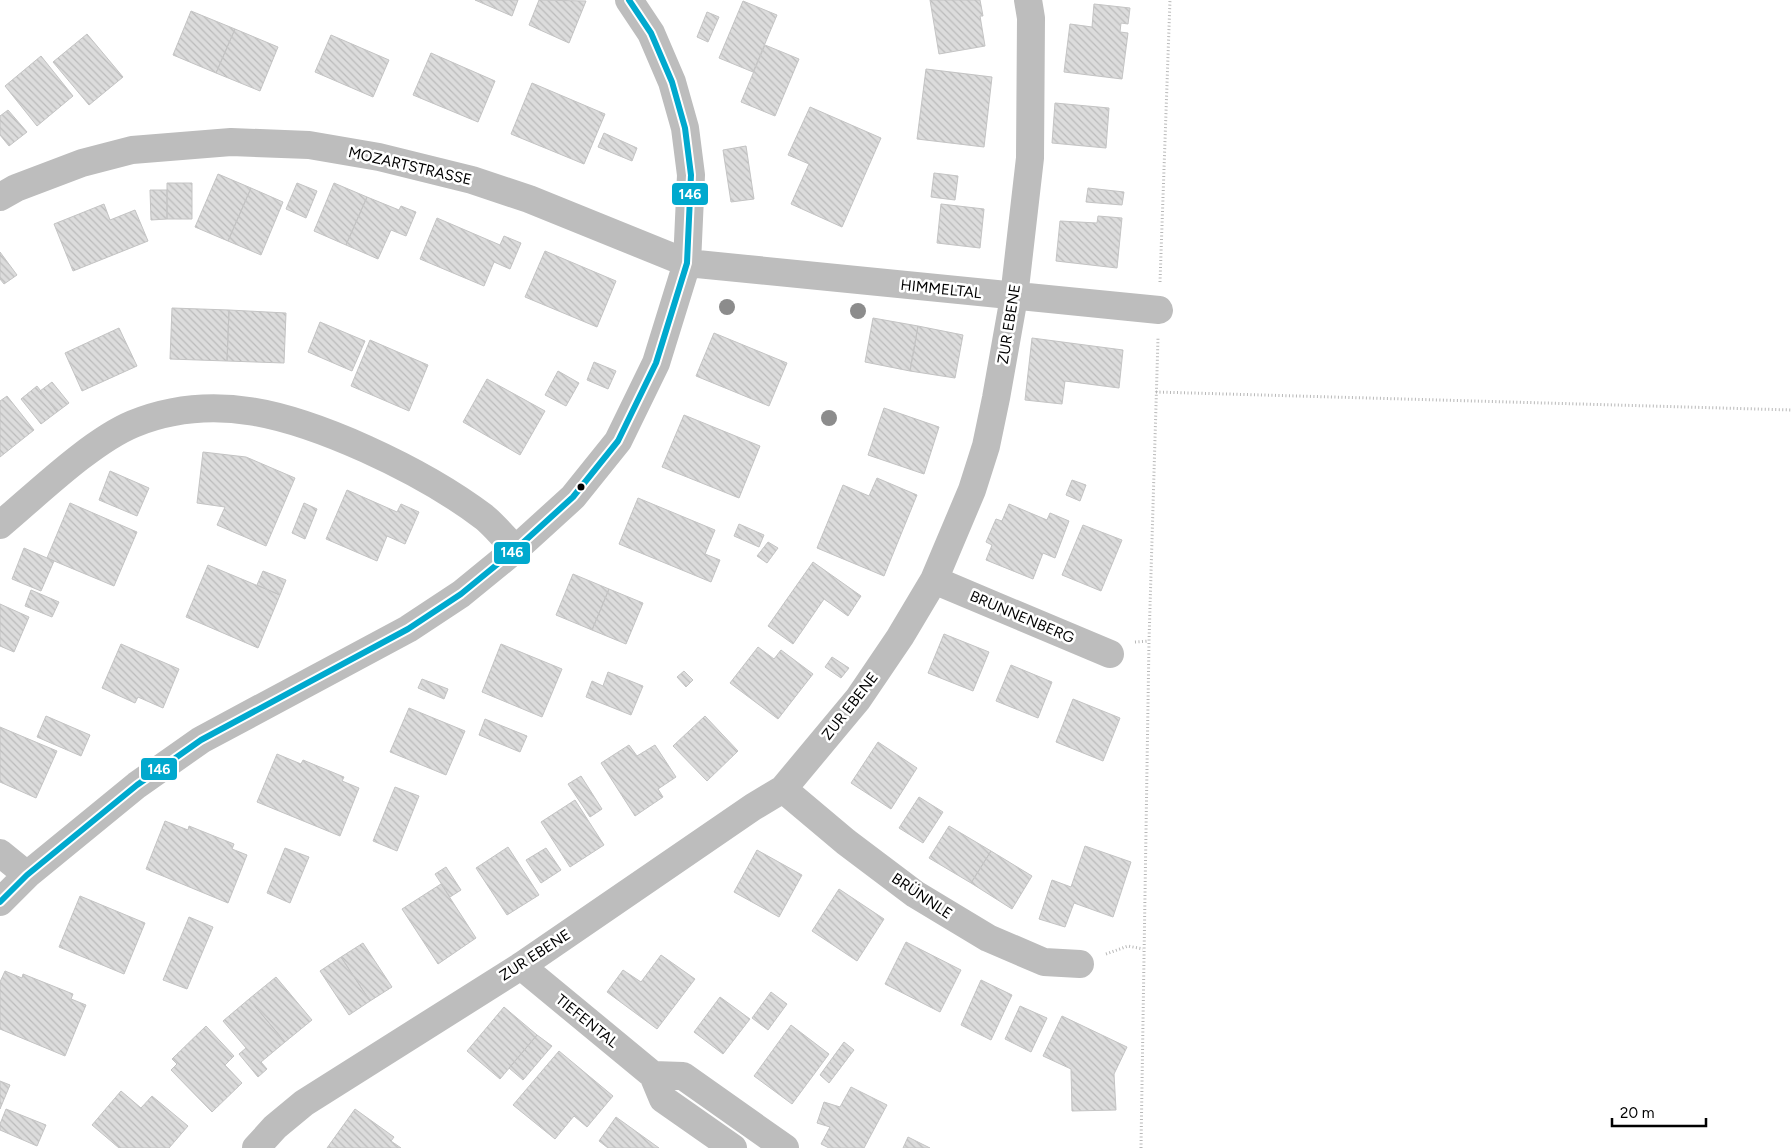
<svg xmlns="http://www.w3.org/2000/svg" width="1792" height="1148" viewBox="0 0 1792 1148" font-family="Figtree,sans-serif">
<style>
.building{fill:url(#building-back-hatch);stroke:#c4c4c4}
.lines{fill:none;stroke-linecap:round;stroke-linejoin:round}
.path{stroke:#b8b8b8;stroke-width:3;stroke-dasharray:1 2.5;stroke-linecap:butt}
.minor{stroke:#bdbdbd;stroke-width:28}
.bus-1-casing{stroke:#fff;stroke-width:10}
.bus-1{stroke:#00a9ce;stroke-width:6}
.tree{fill:#8c8c8c}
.bus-dot{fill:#000;stroke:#fff;stroke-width:2}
.labels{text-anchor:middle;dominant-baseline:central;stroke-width:5;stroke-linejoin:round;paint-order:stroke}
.street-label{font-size:15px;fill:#000;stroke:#fff}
.line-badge{stroke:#fff;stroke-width:2}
.badge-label{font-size:14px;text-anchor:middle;font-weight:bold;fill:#fff}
</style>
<defs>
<pattern id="building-back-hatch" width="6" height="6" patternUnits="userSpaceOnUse" patternTransform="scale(1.25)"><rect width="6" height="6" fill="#dcdcdc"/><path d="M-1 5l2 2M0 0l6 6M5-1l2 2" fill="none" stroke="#bbb"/></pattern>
</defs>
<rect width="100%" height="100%" fill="#fff"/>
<!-- building -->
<path class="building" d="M475,0H518L512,16Z
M539,0L586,1L569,43L529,25Z
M930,0H980L983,16H980L985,46L939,54Z
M743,1L777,15L753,72L719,58Z
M1094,4L1130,8L1128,24L1121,23L1120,32L1128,33L1122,79L1064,72L1070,24L1092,27Z
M191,11L235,29L216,73L173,55Z
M707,12L719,17L708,42L697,37Z
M235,29L278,47L260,91L216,73Z
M87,34L123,77L89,105L53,62Z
M331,35L389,60L373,97L315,72Z
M765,45L799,59L775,116L741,102Z
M431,53L495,81L478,122L413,95Z
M41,56L73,96L37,126L5,86Z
M926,69L992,77L984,147L917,139Z
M532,83L605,114L584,164L511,134Z
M1055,103L1109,108L1106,148L1052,143Z
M810,107L881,138L842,227L791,204L809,164L788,155Z
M8,110L27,132L9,146L0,135V116Z
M604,133L637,148L632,161L598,147Z
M746,146L754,199L731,202L723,150Z
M934,173L958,176L955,200L931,197Z
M218,174L251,188L228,241L195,227Z
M167,183H192V219H167Z
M297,183L317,191L306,218L286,209Z
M334,183L367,197L346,245L314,231Z
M251,188L283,202L261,255L228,241Z
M1088,188L1124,192L1122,205L1086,202Z
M150,190H167V219L151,220Z
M367,197L399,210L401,206L416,212L406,236L391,230L378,259L346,245Z
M104,204L110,220L135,210L148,241L73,271L54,224Z
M941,204L984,209L980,248L937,243Z
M1098,216L1122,218L1117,268L1056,261L1060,221L1097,223Z
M437,218L500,245L504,236L521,243L510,269L494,262L484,286L420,259Z
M545,251L616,281L597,327L525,297Z
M0,252L17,275L4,284L0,279Z
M172,308L229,310L227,361L170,359Z
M229,310L286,313L284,363L227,361Z
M873,318L918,326L910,371L865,362Z
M320,322L365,341L352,371L308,352Z
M918,326L963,335L955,378L910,371Z
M119,328L137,366L82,391L65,353Z
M714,333L787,363L769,406L696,376Z
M1032,338L1123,350L1119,388L1065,381L1062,404L1025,400Z
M370,340L428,365L409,411L351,386Z
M594,362L616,371L608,389L587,380Z
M558,371L579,383L566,406L545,395Z
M487,379L545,411L520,455L463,422Z
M52,382L69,403L57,412L40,391Z
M37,386L57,412L41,424L21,399Z
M7,396L34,430L0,457V401Z
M884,408L939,427L924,474L868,455Z
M684,415L760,446L739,498L662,467Z
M203,452L246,457L295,478L266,546L217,525L225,507L197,503Z
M110,471L149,488L137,516L99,500Z
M877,478L917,495L884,576L817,548L843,485L869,496Z
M1072,480L1086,485L1080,501L1066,495Z
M347,490L397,512L401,504L419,512L405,544L387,536L377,561L326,539Z
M638,498L715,530L705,554L720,560L711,582L619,544Z
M70,503L137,532L114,586L47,558Z
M304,503L317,509L305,539L292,533Z
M1009,504L1047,520L1050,513L1069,521L1055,558L1043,553L1033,579L986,560L992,545L986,542L996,519L1002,521Z
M739,524L764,535L759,547L734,536Z
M1083,525L1122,540L1101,591L1062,575Z
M768,542L778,548L767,563L757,556Z
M24,548L54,561L41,591L12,579Z
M813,562L861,596L848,616L824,599L793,644L768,626Z
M208,565L280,595L258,648L186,617Z
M263,571L286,580L280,595L257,585Z
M573,574L609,589L592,630L556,615Z
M609,589L643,603L626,644L592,630Z
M31,590L59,602L52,617L25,606Z
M0,604L29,617L14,652L0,646Z
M944,634L989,652L973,691L928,673Z
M121,644L179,669L163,708L138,697L135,703L102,688Z
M501,644L562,669L542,717L482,692Z
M758,647L774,659L781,650L813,674L778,719L730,683Z
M832,657L849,668L841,678L825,667Z
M1011,665L1052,682L1038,718L996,701Z
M684,671L693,680L686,687L677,677Z
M608,672L643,686L631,715L586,697L592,681L603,686Z
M422,679L448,689L444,699L418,688Z
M1073,699L1120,718L1103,761L1056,742Z
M409,708L465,731L446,775L390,752Z
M46,716L90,735L81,756L37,737Z
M705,716L738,751L707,781L673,746Z
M485,719L527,736L520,752L479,735Z
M0,727L57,751L36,798L0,782Z
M878,742L917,768L891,809L851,783Z
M629,745L637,756L655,745L676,777L658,789L663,797L635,816L601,763Z
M277,754L301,764L303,760L344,777L342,781L359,788L340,836L257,802Z
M581,776L602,809L590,817L568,784Z
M395,787L419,796L397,851L373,841Z
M919,797L943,812L923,843L899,828Z
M575,800L604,845L570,867L541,822Z
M165,821L188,830L189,826L234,844L232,849L247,855L228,903L146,869Z
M949,826L991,851L971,883L929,858Z
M1085,846L1131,862L1113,917L1074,903L1065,927L1039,919L1052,880L1071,887Z
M508,847L539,895L507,915L476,868Z
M285,848L309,857L290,903L267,893Z
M546,848L561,870L541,883L526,860Z
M757,850L802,875L779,917L734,892Z
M991,851L1032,876L1012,909L971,883Z
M446,867L461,890L450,897L435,874Z
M441,884L476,938L438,964L402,909Z
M839,889L884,919L857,961L812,931Z
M80,896L145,923L124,974L59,947Z
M189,917L213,927L187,989L163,980Z
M906,942L961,970L940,1012L885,984Z
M363,943L392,987L370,1001L341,957Z
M661,955L695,979L657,1029L607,992L623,970L641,982Z
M341,957L370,1001L349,1015L320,971Z
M5,971L22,978L23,974L73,994L71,999L86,1005L65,1056L0,1029V982Z
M276,977L312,1020L285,1042L249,999Z
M981,980L1012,995L991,1040L961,1025Z
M771,992L787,1004L768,1030L752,1018Z
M720,997L750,1019L723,1054L694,1032Z
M249,999L285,1042L261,1062L267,1069L258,1077L239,1054L246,1048L223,1021Z
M1020,1006L1047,1018L1031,1052L1005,1039Z
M504,1007L537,1035L500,1079L467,1051Z
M1062,1016L1127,1047L1114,1074L1116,1110L1072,1111L1071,1069L1043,1056Z
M791,1025L829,1054L792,1104L754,1076Z
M206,1026L234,1056L225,1065L242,1083L212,1112L171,1070L177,1064L172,1059Z
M537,1035L552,1046L523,1080L509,1068Z
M844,1042L854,1050L829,1083L820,1075Z
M559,1051L613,1096L587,1127L574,1116L555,1139L513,1105Z
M0,1081L10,1085L0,1109Z
M851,1087L887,1105L864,1148H829L821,1144L830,1127L817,1123L824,1102L840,1107Z
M121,1091L141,1108L152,1096L188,1126L169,1148H119L92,1125Z
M6,1109L46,1125L37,1146L0,1130V1124Z
M355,1109L394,1137L391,1141L401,1148H327Z
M616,1117L659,1148H608L599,1141Z
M908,1137L930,1148H903Z"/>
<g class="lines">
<!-- path -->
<path class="path" d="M1160,282L1170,0
M1156,392L1792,410
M1135,642L1149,641
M1106,954L1128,946L1143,949
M1141,1148L1149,641L1158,338"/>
<!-- minor -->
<path class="minor" d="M0,197L16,188L82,163L132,150L231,142L309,145L379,157L472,180L529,199L687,263L1159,310
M0,525C36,495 90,442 133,424C214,391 290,415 366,449C408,468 447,489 484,517C495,526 505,539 516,549
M934,580L1110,654
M783,789L846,842L915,894L988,938L1044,962L1080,964
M0,853L27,875
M0,902L27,875L137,785L201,740L408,629L461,594L516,549L573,497L618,441L656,363L687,263L691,175L685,128L672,82L651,33L629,0
M521,966L653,1075L663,1099L733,1148
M653,1075L683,1076L785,1148
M256,1148L275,1127L304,1103L521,966L753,807L783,789L858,699L900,637L934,580L972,490L986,446L996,398L1014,297L1030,158L1031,18L1028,0"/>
<defs>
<path id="bus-1" d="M0,902L27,875L137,785L201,740L408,629L461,594L516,549L573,497L618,441L656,363L687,263L691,175L685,128L672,82L651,33L629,0"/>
</defs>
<!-- bus-1 casing -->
<use href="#bus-1" class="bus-1-casing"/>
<!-- bus-1 -->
<use href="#bus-1" class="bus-1"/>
</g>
<!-- trees -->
<g class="tree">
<circle cx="727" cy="307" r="8"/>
<circle cx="858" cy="311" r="8"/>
<circle cx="829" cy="418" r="8"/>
</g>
<!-- markers -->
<circle class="bus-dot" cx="581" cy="487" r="4.5"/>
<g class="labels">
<!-- street labels -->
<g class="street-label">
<text transform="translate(410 166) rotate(13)">MOZARTSTRASSE</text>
<text transform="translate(941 289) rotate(6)">HIMMELTAL</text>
<text transform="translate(1009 324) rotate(-81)">ZUR EBENE</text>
<text transform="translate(1022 617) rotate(23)">BRUNNENBERG</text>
<text transform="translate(850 706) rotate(-52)">ZUR EBENE</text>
<text transform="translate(922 896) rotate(34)">BRÜNNLE</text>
<text transform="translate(535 955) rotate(-33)">ZUR EBENE</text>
<text transform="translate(587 1021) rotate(39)">TIEFENTAL</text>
</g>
</g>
<g class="line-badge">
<rect x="671" y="182" width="38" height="24" rx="5" fill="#00a9ce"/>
<rect x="493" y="541" width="38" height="24" rx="5" fill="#00a9ce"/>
<rect x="140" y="757" width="38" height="24" rx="5" fill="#00a9ce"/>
</g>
<g class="badge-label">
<text x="690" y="199">146</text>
<text x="512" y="557">146</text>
<text x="159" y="774">146</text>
</g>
<!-- scale -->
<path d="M1612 1118v8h94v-8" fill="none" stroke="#000000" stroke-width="2.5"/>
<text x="1620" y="1118" font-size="15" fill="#000000" stroke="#ffffff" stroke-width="4" paint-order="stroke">20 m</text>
</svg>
